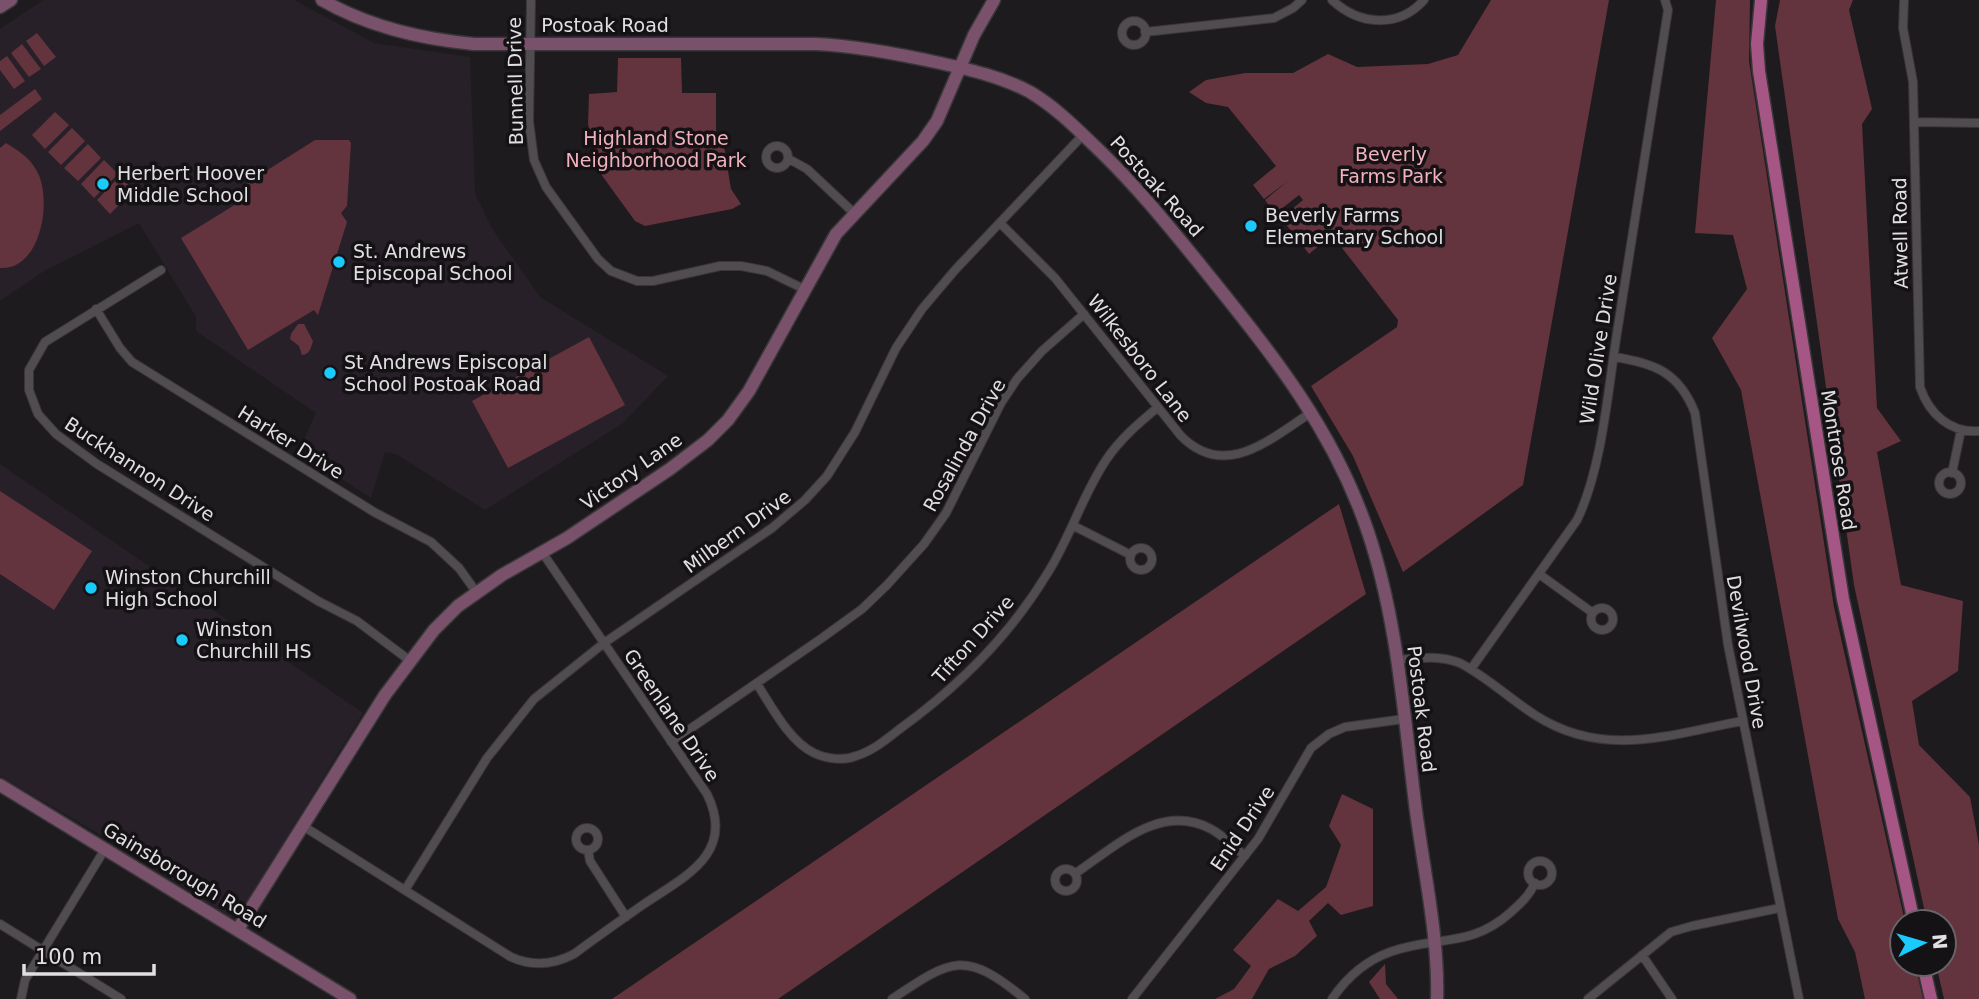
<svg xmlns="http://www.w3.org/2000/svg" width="1979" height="999" viewBox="0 0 1979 999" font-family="'DejaVu Sans',sans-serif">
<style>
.built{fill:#282028}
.green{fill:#63333e}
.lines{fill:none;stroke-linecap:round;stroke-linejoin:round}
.street-casing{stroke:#383638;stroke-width:10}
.secondary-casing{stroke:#383638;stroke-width:15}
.primary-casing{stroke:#383638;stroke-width:15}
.street{stroke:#504c50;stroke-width:8}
.secondary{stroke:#7a516b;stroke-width:12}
.primary{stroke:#a55685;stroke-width:12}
.poi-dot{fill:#1acafc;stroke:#151215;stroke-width:2.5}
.labels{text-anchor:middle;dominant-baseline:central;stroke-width:7;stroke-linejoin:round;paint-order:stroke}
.street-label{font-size:19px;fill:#e1dfe1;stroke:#151215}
.park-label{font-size:19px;fill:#f2b1bd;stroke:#151215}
.poi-label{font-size:19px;fill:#e1dfe1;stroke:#151215;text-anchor:start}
</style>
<rect width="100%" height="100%" fill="#1e1b1e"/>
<!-- built -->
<path class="built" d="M43,0H294L374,43L470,57L475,193L491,227L540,297L668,376L623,423L485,510L396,454L385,452L371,498L299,451L316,413L196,331V317L139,223L44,271L0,301V29Z
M0,464L363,713L239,915L230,917L118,845L0,776Z"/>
<!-- green -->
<path class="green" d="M1491,0H1609L1523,485L1403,572L1353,456L1311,386L1397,327L1398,320L1332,235L1309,254L1281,218L1303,200L1299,195L1275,214L1265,200L1288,181L1264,199L1253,185L1276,166L1228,107L1206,103L1189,92L1206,80L1245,73H1293L1328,54L1357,67L1428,64L1458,55Z
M1716,0H1750L1749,61L1834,607L1905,922H1902V964H1915L1923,999H1865L1855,952L1838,919L1741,390L1712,338L1747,289L1733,235L1695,233Z
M1780,0H1853L1849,10L1872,109L1862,124L1877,408L1901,441L1877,452L1901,585L1963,601L1958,671L1912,701L1919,745L1970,797L1979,845V999H1944L1936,964H1944V922H1927L1854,585L1775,26Z
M37,33L56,57L44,66L26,41Z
M22,44L41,69L29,77L11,53Z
M7,56L25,81L14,89L0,70V61Z
M618,58H681L682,93H716V145L724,146L731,189L741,204L732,209L645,226L635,221L598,170L588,124L589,94L617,92Z
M35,89L42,99L0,131V115Z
M55,112L69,125L45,149L32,135Z
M72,128L85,141L61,165L48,152Z
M315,140H349L351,143L347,206L341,213L347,222L318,315L314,310L248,350L181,238L246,198L242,189L247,183Z
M6,143C17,150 28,156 35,168C54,195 42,271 0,268V148Z
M88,144L101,158L78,181L64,168Z
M104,160L118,174L94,198L81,184Z
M120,176L134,190L110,214L97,200Z
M298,324H304L313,341C311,348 310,354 302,355L299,346L290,339L291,334Z
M589,337L625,405L508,468L472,401Z
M0,491L92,551L54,610L0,574Z
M1339,504L1366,594L778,999H612Z
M1342,794L1373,809V906L1341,915L1328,903L1309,921L1317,936L1295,956L1269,969L1252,999H1215L1234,989L1251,966L1233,950L1278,899L1298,911L1326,887L1341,845L1329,826Z
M1385,964L1386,984L1398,999H1380L1369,982Z"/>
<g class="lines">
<defs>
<path id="street" d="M531,0L529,121L534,160L546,187L598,259L611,271L637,281H653L720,266H741L767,271L804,289
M1332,0C1359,25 1398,29 1424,0
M1904,0L1903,28L1913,82L1920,387C1929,414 1950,433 1979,431
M1122 33a12 12 0 1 1 24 0a12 12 0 1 1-24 0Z
M1145,32L1274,18L1293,8L1302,0
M1914,122L1979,123
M766 157a11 11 0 1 1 22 0a11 11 0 1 1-22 0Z
M789,159L807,169L854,213
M1000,223L1055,278L1181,436C1226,481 1271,438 1312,412
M161,270L45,342L29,370V390L38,414L56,434L97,464L318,601L357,621L409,660
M96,309L120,348L132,362L374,512L431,542L459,568L477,593
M1614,357C1654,363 1679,372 1695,413L1728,645L1799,999
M1939 483a11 11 0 1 1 22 0a11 11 0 1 1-22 0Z
M1952,473L1961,430
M1074,526L1131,555
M1130 559a11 11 0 1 1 22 0a11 11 0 1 1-22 0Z
M1539,574L1593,613
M1591 619a11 11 0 1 1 22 0a11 11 0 1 1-22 0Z
M1396,660C1419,658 1439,655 1460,663C1487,677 1510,699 1535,715C1603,759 1669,735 1742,721
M1471,669L1577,520C1602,469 1608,390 1617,333C1634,225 1651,117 1668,10L1665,0
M757,684C772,707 789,741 814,753C827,759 843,761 856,756C873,751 887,739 901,728C959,686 1010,635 1047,574C1070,538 1082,496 1106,460C1120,439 1139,423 1158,407
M671,742L822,638L862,609L887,585L924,544L946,513L1001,403L1017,379L1042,351L1084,314
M303,826L511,957C533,967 553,965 574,954C597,937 621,920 644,904C686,876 736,853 707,794L542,552
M576 839a11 11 0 1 1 22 0a11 11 0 1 1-22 0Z
M588,850L590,861L626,917
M1528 873a12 12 0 1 1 24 0a12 12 0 1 1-24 0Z
M1055 880a11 11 0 1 1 22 0a11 11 0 1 1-22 0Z
M1076,873C1116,846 1161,802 1211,829C1224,836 1234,847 1245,856
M405,890L487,758L534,699L604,643L772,528L805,500L827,476L855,432L896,348L922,309L955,270L1083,135
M0,924L121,999
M1642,955L1672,999
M21,999L25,980L105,849
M892,999C953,958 965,950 1025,999
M1132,999L1258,839L1311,748L1329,734L1345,727L1404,719
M1332,999C1347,977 1365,961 1390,952C1436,935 1470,949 1511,912C1521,903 1529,896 1535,883
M1588,999L1671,932L1692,926L1780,908"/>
<path id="secondary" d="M322,0C369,27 421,39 474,44H816C858,46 899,54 940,63C971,70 1002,77 1030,92C1057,108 1079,131 1102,153C1137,187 1167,224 1198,262C1267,348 1332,425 1368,532C1398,621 1404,718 1416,811C1424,871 1439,940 1437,999
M0,7L11,0
M0,785L350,999
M238,929L385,695L434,630L458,606L502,575L567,538L670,469L708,440L728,420L749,391L836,234L923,141L937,121L974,35L994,0"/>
<path id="primary" d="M1761,0L1757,44L1759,71L1843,599L1914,922
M1923,964L1931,999"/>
</defs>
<!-- street casing -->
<use href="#street" class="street-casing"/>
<!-- secondary casing -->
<use href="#secondary" class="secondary-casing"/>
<!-- primary casing -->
<use href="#primary" class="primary-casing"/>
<!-- street -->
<use href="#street" class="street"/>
<!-- secondary -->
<use href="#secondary" class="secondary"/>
<!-- primary -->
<use href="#primary" class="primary"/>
</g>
<!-- markers -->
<g class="poi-dot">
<circle cx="103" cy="184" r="7"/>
<circle cx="1251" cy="226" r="7"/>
<circle cx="339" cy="262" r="7"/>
<circle cx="330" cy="373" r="7"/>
<circle cx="91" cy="588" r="7"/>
<circle cx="182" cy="640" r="7"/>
</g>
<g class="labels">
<!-- street labels -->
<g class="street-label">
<text x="605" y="25">Postoak Road</text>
<text transform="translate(515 81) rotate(-91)">Bunnell Drive</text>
<text transform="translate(1157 186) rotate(48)">Postoak Road</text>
<text transform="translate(1900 233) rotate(-91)">Atwell Road</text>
<text transform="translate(1598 349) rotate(-81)">Wild Olive Drive</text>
<text transform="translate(1140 358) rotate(52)">Wilkesboro Lane</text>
<text transform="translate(291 442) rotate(32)">Harker Drive</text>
<text transform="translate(964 445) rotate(-61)">Rosalinda Drive</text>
<text transform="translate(1839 460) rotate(81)">Montrose Road</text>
<text transform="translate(140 469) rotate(33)">Buckhannon Drive</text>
<text transform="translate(631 471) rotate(-35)">Victory Lane</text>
<text transform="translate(737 531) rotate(-36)">Milbern Drive</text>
<text transform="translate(973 639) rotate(-48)">Tifton Drive</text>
<text transform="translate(1747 652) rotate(80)">Devilwood Drive</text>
<text transform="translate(1422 709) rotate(83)">Postoak Road</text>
<text transform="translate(672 715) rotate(56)">Greenlane Drive</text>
<text transform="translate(1242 828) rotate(-56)">Enid Drive</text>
<text transform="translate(185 875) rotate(31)">Gainsborough Road</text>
</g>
<!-- park labels -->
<g class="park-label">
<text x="656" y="138">Highland Stone<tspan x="656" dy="22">Neighborhood Park</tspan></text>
<text x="1391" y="154">Beverly<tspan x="1391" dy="22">Farms Park</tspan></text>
</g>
<!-- poi labels -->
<g class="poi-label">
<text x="117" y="173">Herbert Hoover<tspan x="117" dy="22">Middle School</tspan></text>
<text x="1265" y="215">Beverly Farms<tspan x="1265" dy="22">Elementary School</tspan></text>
<text x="353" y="251">St. Andrews<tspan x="353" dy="22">Episcopal School</tspan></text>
<text x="344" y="362">St Andrews Episcopal<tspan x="344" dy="22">School Postoak Road</tspan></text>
<text x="105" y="577">Winston Churchill<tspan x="105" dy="22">High School</tspan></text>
<text x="196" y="629">Winston<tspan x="196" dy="22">Churchill HS</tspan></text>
</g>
</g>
<!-- north arrow -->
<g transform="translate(1923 943) rotate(85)"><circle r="33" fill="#151215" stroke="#676467" stroke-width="2"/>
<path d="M0-5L12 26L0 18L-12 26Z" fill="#1acafc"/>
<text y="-10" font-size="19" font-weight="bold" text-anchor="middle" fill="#e1dfe1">N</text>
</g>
<!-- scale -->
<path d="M24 964v10h130v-10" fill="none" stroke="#e1dfe1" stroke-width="3.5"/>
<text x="35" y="964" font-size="21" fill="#e1dfe1" stroke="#151215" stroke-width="5" paint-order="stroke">100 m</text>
</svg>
